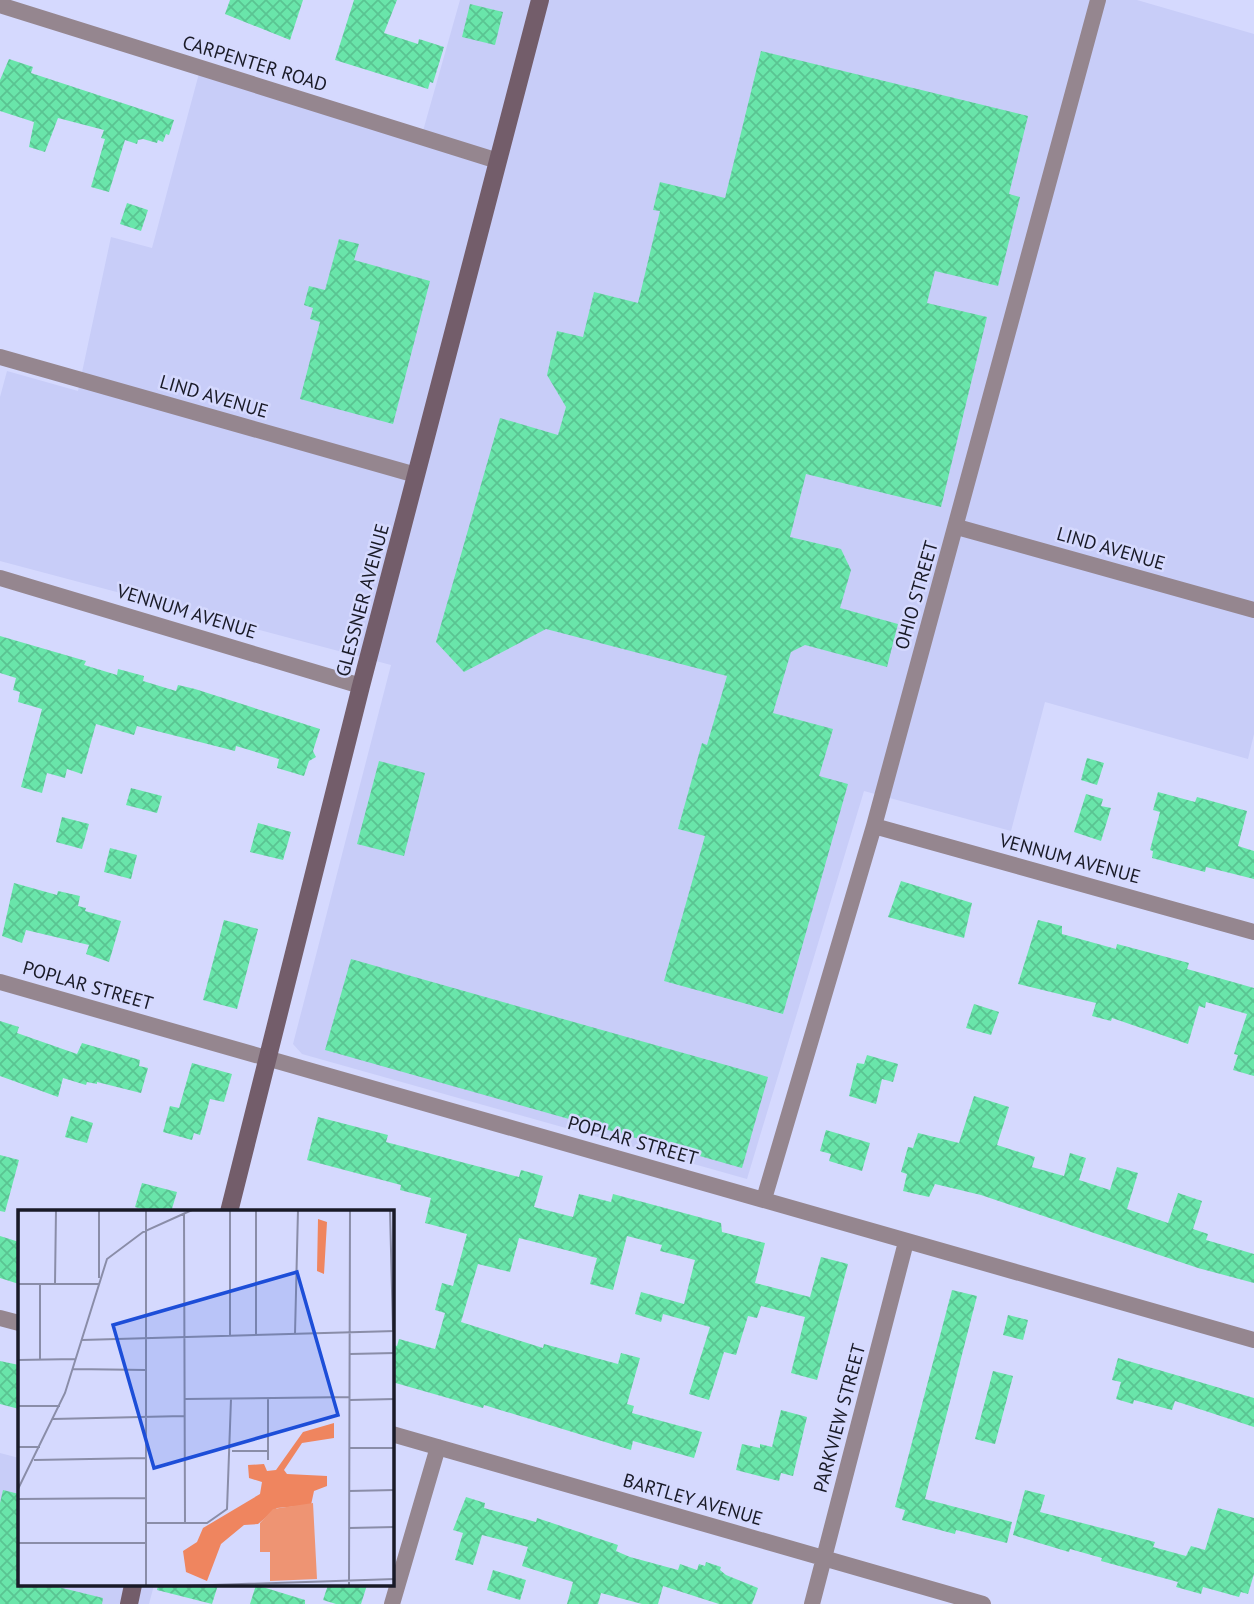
<svg xmlns="http://www.w3.org/2000/svg" width="1254" height="1604" viewBox="0 0 1254 1604" font-family="'PT Sans',sans-serif">
<style>
.built{fill:#c8cdf8}
.building{fill:url(#building-cross-hatch)}
.lines{fill:none;stroke-linecap:round;stroke-linejoin:round}
.street{stroke:#95868f;stroke-width:16}
.secondary{stroke:#735d6a;stroke-width:18}
.labels{text-anchor:middle;dominant-baseline:central;stroke-width:5;stroke-linejoin:round;paint-order:stroke}
.street-label{font-size:19px;fill:#191a27;stroke:#d5d9fe}
.inset-road{fill:none;stroke:#8a8da8;stroke-width:2}
.view{fill:#1d4ed8;fill-opacity:0.15;stroke:#1d4ed8;stroke-width:3.5}
.inset-edge{fill:none;stroke:#191a27;stroke-width:3.5}
</style>
<defs>
<pattern id="building-cross-hatch" width="8" height="8" patternUnits="userSpaceOnUse" patternTransform="scale(1.75)"><rect width="8" height="8" fill="#69e5aa"/><path d="M0 0l8 8M0 8l8-8" fill="none" stroke="#5ac492"/></pattern>
</defs>
<rect width="100%" height="100%" fill="#d5d9fe"/>
<!-- built -->
<path class="built" d="M460,0H1137L1254,34V734L1248,759L1045,702L1011,831L864,791L747,1179L302,1054L293,1044L391,665L0,561V397L7,371L78,391L111,237L152,248L201,66L421,138Z
M0,1453L19,1458V1585H154L149,1604H0Z"/>
<!-- building -->
<path class="building" d="M230,0H303L290,40L225,14Z
M354,0H397L384,33L418,44L419,39L444,47L433,83L430,82L428,89L335,60Z
M470,4L503,12L495,45L462,37Z
M761,51L1028,116L1009,194L1020,197L998,286L935,271L927,303L987,317L941,507L806,474L790,537L841,549L851,570L840,608L898,624L887,667L805,645L791,652L773,713L833,729L819,776L848,784L783,1014L664,981L705,836L678,829L702,743L707,745L727,676L546,629L464,672L436,642L500,418L558,435L566,407L547,375L557,331L583,337L594,292L638,303L660,211L653,210L660,182L725,198Z
M9,59L33,67L31,73L174,120L169,135L166,134L163,142L158,140L157,143L143,139L138,140L137,144L125,140L109,192L91,187L105,139L101,138L104,130L58,118L45,152L29,147L34,122L0,111V80Z
M127,203L148,210L141,231L120,224Z
M339,239L359,244L354,260L430,281L393,424L300,399L320,322L310,319L313,308L304,305L309,286L325,290Z
M0,636L86,661L84,665L117,675L118,669L144,676L143,681L176,691L178,685L195,689L320,729L313,751L316,757L309,761L304,776L277,768L279,759L236,746L235,751L137,726L134,735L96,724L82,774L67,769L65,778L47,773L42,793L21,787L42,709L18,702L20,692L13,690L16,678L0,673Z
M1087,758L1104,763L1097,785L1081,780Z
M379,761L425,773L404,856L357,844Z
M131,788L162,796L157,813L126,805Z
M1158,792L1195,802L1197,797L1247,811L1238,846L1254,851V879L1206,867L1205,872L1152,858L1153,851L1150,850L1160,812L1153,810Z
M1086,794L1103,799L1101,806L1111,808L1101,841L1074,832Z
M62,817L89,824L82,849L56,842Z
M258,823L291,832L283,860L250,852Z
M110,848L137,855L131,879L104,872Z
M901,881L972,903L964,938L888,917Z
M14,883L57,895L58,891L80,896L78,906L86,908L85,911L121,921L109,962L86,954L89,945L26,930L22,943L2,936Z
M224,920L258,929L237,1009L203,1000Z
M1038,920L1062,926V934L1116,949L1117,944L1189,963L1187,969L1254,988V1076L1233,1070L1238,1055L1234,1054L1247,1014L1206,1002L1205,1008L1199,1006L1188,1044L1112,1018L1111,1021L1092,1016L1096,1003L1018,984Z
M351,959L768,1077L742,1168L325,1050Z
M974,1004L999,1012L991,1035L966,1028Z
M0,1021L19,1027L17,1033L77,1054L82,1043L140,1060L139,1066L148,1068L141,1093L97,1082V1084L87,1082L86,1085L63,1078L58,1097L0,1076Z
M867,1055L898,1064L893,1082L882,1079L876,1104L849,1096L857,1063L864,1064Z
M192,1063L232,1074L224,1102L210,1099L200,1135L194,1133L192,1140L163,1132L170,1106L179,1108Z
M974,1096L1009,1107L997,1145L1035,1157L1032,1167L1064,1176L1070,1153L1086,1158L1079,1180L1110,1190L1117,1167L1138,1173L1127,1209L1168,1223L1178,1193L1202,1201L1193,1229L1208,1234L1206,1240L1254,1254V1283L1198,1268L981,1195L935,1184L929,1197L903,1191L907,1174L901,1172L908,1147L913,1148L918,1133L959,1143Z
M71,1116L93,1123L87,1143L65,1137Z
M318,1117L388,1135L386,1142L465,1163L519,1177L521,1170L543,1176L534,1207L573,1217L579,1194L611,1202L613,1194L721,1223L722,1232L765,1243L755,1283L810,1297L821,1257L848,1264L817,1380L791,1373L805,1317L761,1306L757,1318L748,1316L736,1355L724,1352L709,1400L689,1394L710,1327L663,1314L661,1322L635,1314L641,1292L684,1304L695,1260L660,1251L662,1245L627,1236L613,1290L590,1284L597,1258L519,1238L510,1272L478,1264L461,1322L543,1348L544,1344L618,1364L621,1353L640,1358L627,1404L634,1406L632,1413L702,1432L694,1458L633,1441L631,1450L484,1405L483,1408L392,1382V1344L397,1346L399,1339L435,1349L445,1313L435,1310L442,1283L453,1286L467,1234L425,1223L431,1198L400,1190L401,1185L307,1160Z
M826,1130L870,1143L862,1171L829,1161L831,1154L820,1151Z
M0,1155L19,1160L5,1212L0,1211Z
M142,1183L177,1192L171,1212H152L135,1207Z
M0,1236L19,1242V1284L0,1278Z
M952,1290L977,1296L925,1499L1012,1522L1007,1543L956,1530L955,1534L902,1520L905,1510L895,1507Z
M1008,1315L1028,1320L1023,1340L1003,1335Z
M1118,1358L1254,1398V1427L1175,1401L1172,1410L1134,1400L1133,1404L1116,1399L1121,1382L1112,1380Z
M0,1361L19,1365V1409L0,1404Z
M993,1371L1013,1376L995,1444L975,1439Z
M781,1410L807,1417L793,1476L781,1473L779,1481L736,1470L742,1444L760,1448V1444L772,1447Z
M3,1490L19,1494V1585H50L103,1598L102,1604H0V1503Z
M1025,1490L1045,1495L1040,1512L1155,1542L1153,1547L1186,1556L1191,1546L1205,1550L1218,1508L1254,1518V1574L1248,1594L1241,1592L1239,1597L1203,1587L1201,1594L1176,1587L1178,1582L1101,1561L1102,1558L1070,1549L1069,1552L1013,1535Z
M466,1497L485,1503L484,1508L536,1522L537,1518L618,1545L616,1551L630,1557L678,1570L680,1564L697,1570L699,1564L705,1566L706,1562L721,1567L720,1570L726,1575L758,1588L752,1604H719L663,1586L658,1604H642L601,1593L598,1604H567L573,1582L522,1566L528,1547L482,1535L473,1565L455,1560L463,1533L453,1530Z
M493,1570L526,1580L520,1600L487,1590Z
M158,1585H218L212,1604L157,1590Z
M256,1585L305,1600V1604H250Z
M328,1585H367L361,1604H336L323,1600Z"/>
<g class="lines">
<!-- street -->
<path class="street" d="M0,5L498,161
M0,357L416,475
M957,527L1254,610
M0,578L361,686
M874,826L1254,932
M0,982L1254,1340
M764,1199L874,826L1098,0
M0,1318L19,1323
M392,1434L983,1604
M392,1604L438,1447
M812,1604L906,1242"/>
<!-- secondary -->
<path class="secondary" d="M229,1212L361,686L540,0
M129,1604L133,1585"/>
</g>
<g class="labels">
<!-- street labels -->
<g class="street-label">
<text transform="translate(255 63) rotate(17)">CARPENTER ROAD</text>
<text transform="translate(214 396) rotate(16)">LIND AVENUE</text>
<text transform="translate(1111 548) rotate(16)">LIND AVENUE</text>
<text transform="translate(916 595) rotate(-74)">OHIO STREET</text>
<text transform="translate(362 600) rotate(-75)">GLESSNER AVENUE</text>
<text transform="translate(187 611) rotate(17)">VENNUM AVENUE</text>
<text transform="translate(1070 858) rotate(15)">VENNUM AVENUE</text>
<text transform="translate(88 985) rotate(16)">POPLAR STREET</text>
<text transform="translate(633 1140) rotate(16)">POPLAR STREET</text>
<text transform="translate(839 1418) rotate(-75)">PARKVIEW STREET</text>
<text transform="translate(693 1499) rotate(16)">BARTLEY AVENUE</text>
</g>
</g>
<!-- overview -->
<g transform="translate(18 1210)">
<rect width="376" height="376" fill="#d5d9fe"/>
<path d="M300,9L309,12L306,64L299,61ZM316,213V228L284,233L266,260L269,264L309,266V276L296,281L293,295L259,298L240,314L226,315L203,334L189,371L168,362L165,341L179,332L185,318L242,284L244,272L231,268L230,255L246,254L249,261L258,260L285,222Z" fill="#ef855f"/>
<path d="M295,293L299,369L252,371V342H242V313L255,299Z" fill="#ee9473"/>
<path class="inset-road" d="M238,0V125M372,0L375,121M166,4L167,313M0,68L1,0M81,68V0M0,74H81M37,74L38,0M277,124L280,0M212,126V0M64,130L377,121M332,144L377,143M22,149V74M0,150L58,149M55,159L128,160M167,189L332,187M250,189V250M332,190L377,189M0,196H42M35,209L166,206M0,237H22M331,238H377M214,241H250M16,250L128,248M0,279L47,183L89,49L125,22L174,0M331,281L377,280M0,289L128,288M127,313H189L209,299L213,189M331,318L377,317M0,333H127M128,376V0M166,376L377,369M331,376L332,0"/>
<path class="view" d="M279,62L320,205L136,258L95,115Z"/>
<rect width="376" height="376" class="inset-edge"/>
</g>
</svg>
